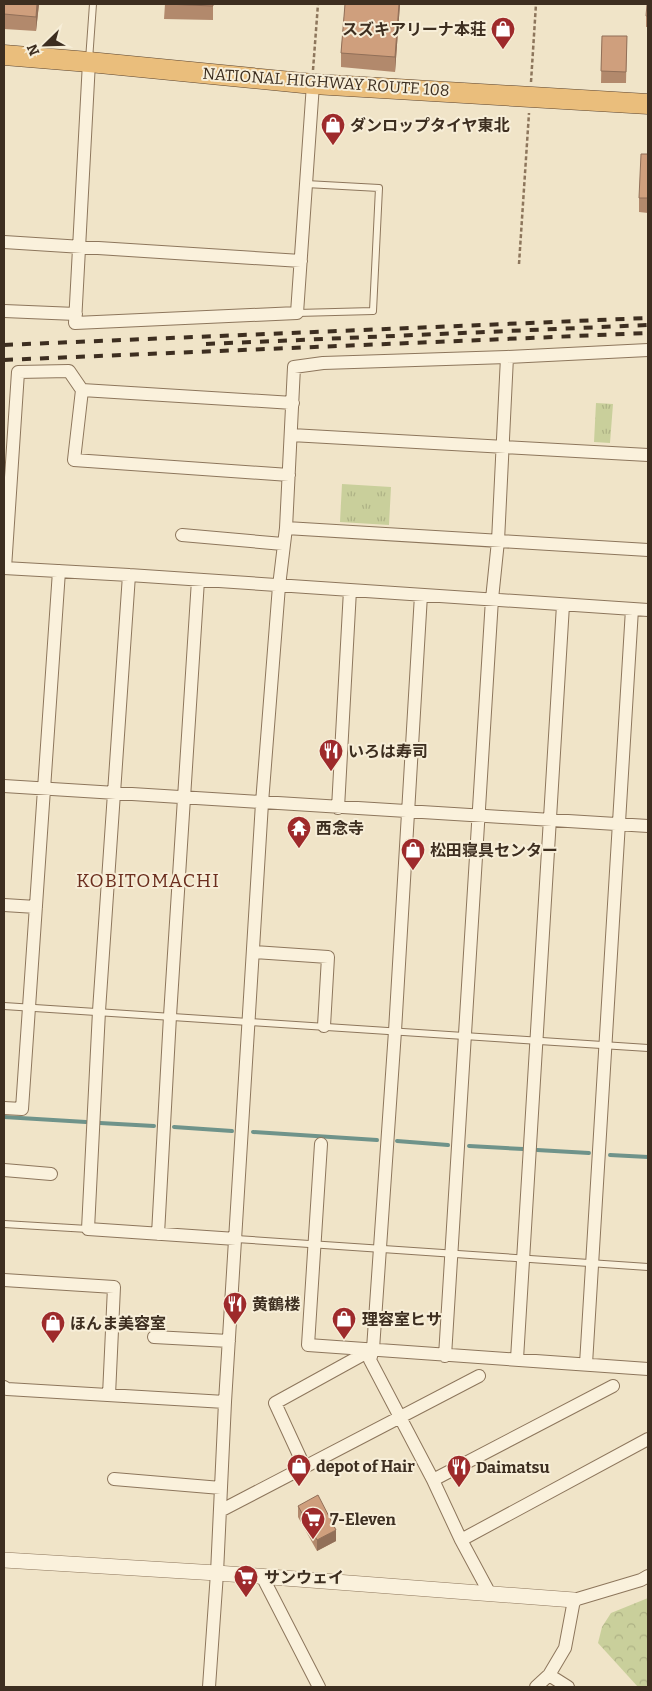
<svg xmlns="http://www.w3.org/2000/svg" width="652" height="1691" viewBox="0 0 652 1691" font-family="Bitter,'Noto Sans JP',serif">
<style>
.forest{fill:url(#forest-crowns)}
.park{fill:url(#park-tufts)}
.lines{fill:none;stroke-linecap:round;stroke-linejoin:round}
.stream{stroke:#6f938a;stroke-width:4}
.service-casing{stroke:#8d765c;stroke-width:8}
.minor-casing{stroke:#8d765c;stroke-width:14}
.tertiary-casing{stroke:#8d765c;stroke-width:16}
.trunk-casing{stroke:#5b4430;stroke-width:21}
.path{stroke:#8d765c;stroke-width:2.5;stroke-dasharray:4 2.5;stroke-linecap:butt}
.service{stroke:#faf1dc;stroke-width:6}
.minor{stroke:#faf1dc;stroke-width:12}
.tertiary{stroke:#faf1dc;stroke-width:15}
.trunk{stroke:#eabe7c;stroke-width:20}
.rail{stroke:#3d2e20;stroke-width:4;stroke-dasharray:9 9;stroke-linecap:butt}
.wall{fill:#b2896c}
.shaded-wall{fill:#916f58}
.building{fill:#cf9f7d;stroke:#916f58}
.labels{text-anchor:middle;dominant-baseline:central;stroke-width:4;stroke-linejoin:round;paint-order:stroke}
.poi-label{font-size:16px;font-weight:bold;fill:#3d2e20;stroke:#f7eed8;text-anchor:start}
.street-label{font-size:16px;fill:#3d2e20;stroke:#f7eed8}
.quarter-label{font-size:19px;letter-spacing:1px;fill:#6b2e1e;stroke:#f7eed8}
</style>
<defs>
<pattern id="forest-crowns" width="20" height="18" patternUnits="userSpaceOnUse" patternTransform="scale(1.25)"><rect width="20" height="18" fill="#c9cf9b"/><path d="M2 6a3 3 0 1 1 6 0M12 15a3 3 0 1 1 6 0" fill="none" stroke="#aeb285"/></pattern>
<pattern id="park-tufts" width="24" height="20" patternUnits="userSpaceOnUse" patternTransform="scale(1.25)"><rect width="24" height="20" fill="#c9cf9b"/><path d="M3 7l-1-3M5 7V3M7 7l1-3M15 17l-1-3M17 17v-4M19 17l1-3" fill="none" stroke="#aeb285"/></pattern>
</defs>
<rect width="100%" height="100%" fill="#f0e4c8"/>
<!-- forest -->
<path class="forest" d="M648,1598V1687H638L598,1643L602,1627L611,1613Z"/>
<!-- park -->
<path class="park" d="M596,403L613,404L610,443L594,442Z
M342,484L391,487L389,525L340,522Z"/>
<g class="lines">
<!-- stream -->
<path class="stream" d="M4,1117L86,1122
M100,1123L154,1126
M174,1127L232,1131
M253,1132L377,1140
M397,1141L448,1145
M469,1146L523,1149
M537,1150L589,1153
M610,1155L648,1157"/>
<defs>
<path id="service" d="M89,60L93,4
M297,313L373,311L379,188L306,184
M4,1006L648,1048
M4,1224L88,1229
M236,1239L648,1267"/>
<path id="minor" d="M89,62L75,323L297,313L313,84
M4,242L301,261
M4,311L76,314
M82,390L74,460L289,475
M291,435L648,455
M286,528L648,550
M182,535L283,544
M4,568L129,575L648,610
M5,568L18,372L69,371L82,390L293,403
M129,575L99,1011L88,1229L236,1239
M421,595L395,1031L373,1349L370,1360L433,1480L461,1540L490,1594
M4,786L648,826
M338,808L350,590
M4,905L36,907
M254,952L328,957L324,1026
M4,1108L22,1109L59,571
M321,1144L308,1345L648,1369
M4,1170L51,1174
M158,1234L170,1016L198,580
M4,1280L114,1287L109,1395
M154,1337L229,1341
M445,1356L492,599L498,541L507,357
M517,1359L563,605
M586,1364L632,609
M4,1387L7,1389L225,1402
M304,1466L275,1403L373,1349
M114,1479L221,1488
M433,1480L613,1386
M220,1511L479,1376
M461,1540L648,1439
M262,1576L319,1687
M549,1675L568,1687
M209,1687L217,1573L225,1402L262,803L279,586L286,528L294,367L323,363L507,357L648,350
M536,1687L549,1675L565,1648L574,1600L641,1580L648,1576"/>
<path id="tertiary" d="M4,1560L217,1573L574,1600"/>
<path id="trunk" d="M4,55L89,62L313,84L648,104"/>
</defs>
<!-- service casing -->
<use href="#service" class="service-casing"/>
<!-- minor casing -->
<use href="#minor" class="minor-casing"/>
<!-- tertiary casing -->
<use href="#tertiary" class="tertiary-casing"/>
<!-- trunk casing -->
<use href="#trunk" class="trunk-casing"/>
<!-- path -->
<path class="path" d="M313,70L318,4
M531,82L536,4
M519,264L529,113"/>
<!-- service -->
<use href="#service" class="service"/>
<!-- minor -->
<use href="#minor" class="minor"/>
<!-- tertiary -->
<use href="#tertiary" class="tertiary"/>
<!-- trunk -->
<use href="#trunk" class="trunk"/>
<!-- rail -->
<path class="rail" d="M206,344L648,325
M4,345L648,318
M4,360L648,333"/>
</g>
<!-- wall -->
<path class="wall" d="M4,4H39L36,31L4,29Z
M165,4H213V20L164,19Z
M345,4H400L395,72L341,67V53Z
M648,4V27H646V16Z
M602,36H627L626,83H601Z
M648,154V213L639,212V198Z
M298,1506L336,1541L317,1551L298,1517Z"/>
<!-- shaded-wall -->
<path class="shaded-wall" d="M37,4H39L36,31V17Z
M399,4H400L395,72V57Z
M336,1530V1541L317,1551V1540Z"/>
<!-- building -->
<path class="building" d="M4,4H37L36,17L4,14Z
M165,4H213V6Z
M345,4H399L395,57L341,53Z
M647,4H648V16H646Z
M602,36H627L626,72L601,71Z
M641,154H648V198H639Z
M318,1495L336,1530L317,1540L298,1506Z"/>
<!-- icons -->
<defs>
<symbol id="shop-pin" viewBox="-11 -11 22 30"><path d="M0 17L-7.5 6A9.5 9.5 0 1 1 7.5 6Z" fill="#9e2a2b" stroke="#f7eed8"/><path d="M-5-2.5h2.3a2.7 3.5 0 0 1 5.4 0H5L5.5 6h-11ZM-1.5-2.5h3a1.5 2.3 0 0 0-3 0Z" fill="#fff"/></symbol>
<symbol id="restaurant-pin" viewBox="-11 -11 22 30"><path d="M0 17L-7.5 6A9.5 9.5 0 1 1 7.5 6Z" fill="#9e2a2b" stroke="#f7eed8"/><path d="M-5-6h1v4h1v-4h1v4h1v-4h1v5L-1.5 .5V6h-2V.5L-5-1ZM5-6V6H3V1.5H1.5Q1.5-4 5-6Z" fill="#fff"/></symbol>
<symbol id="temple-pin" viewBox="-11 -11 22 30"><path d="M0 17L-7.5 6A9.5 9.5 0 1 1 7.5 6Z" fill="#9e2a2b" stroke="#f7eed8"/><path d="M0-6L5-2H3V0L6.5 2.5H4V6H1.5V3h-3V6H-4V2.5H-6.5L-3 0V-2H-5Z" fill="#fff"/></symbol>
<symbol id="supermarket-pin" viewBox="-11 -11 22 30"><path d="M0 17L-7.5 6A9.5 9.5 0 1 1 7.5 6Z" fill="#9e2a2b" stroke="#f7eed8"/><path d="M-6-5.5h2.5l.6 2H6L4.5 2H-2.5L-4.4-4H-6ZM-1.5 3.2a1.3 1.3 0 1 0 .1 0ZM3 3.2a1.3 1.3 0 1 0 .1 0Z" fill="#fff"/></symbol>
</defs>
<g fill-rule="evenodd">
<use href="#shop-pin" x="489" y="15" width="28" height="38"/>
<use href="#shop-pin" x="319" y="111" width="28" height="38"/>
<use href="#restaurant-pin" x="317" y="737" width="28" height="38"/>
<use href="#temple-pin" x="285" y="814" width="28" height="38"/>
<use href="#shop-pin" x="399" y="836" width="28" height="38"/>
<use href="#restaurant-pin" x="221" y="1290" width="28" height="38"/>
<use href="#shop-pin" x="330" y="1305" width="28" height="38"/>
<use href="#shop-pin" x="39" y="1309" width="28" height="38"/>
<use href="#shop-pin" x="285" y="1452" width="28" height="38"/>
<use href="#restaurant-pin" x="445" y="1453" width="28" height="38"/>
<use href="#supermarket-pin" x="299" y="1505" width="28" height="38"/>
<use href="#supermarket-pin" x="232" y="1563" width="28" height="38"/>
</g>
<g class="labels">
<!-- poi labels -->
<g class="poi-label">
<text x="486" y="29" text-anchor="end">スズキアリーナ本荘</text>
<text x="350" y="125">ダンロップタイヤ東北</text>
<text x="348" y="751">いろは寿司</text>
<text x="316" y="828">西念寺</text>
<text x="430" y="850">松田寝具センター</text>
<text x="252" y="1304">黄鶴楼</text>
<text x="362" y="1319">理容室ヒサ</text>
<text x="70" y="1323">ほんま美容室</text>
<text x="316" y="1466">depot of Hair</text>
<text x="476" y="1467">Daimatsu</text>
<text x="330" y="1519">7-Eleven</text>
<text x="264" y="1577">サンウェイ</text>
</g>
<!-- street labels -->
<g class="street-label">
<text transform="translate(326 82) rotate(4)">NATIONAL HIGHWAY ROUTE 108</text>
</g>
<!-- quarter labels -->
<g class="quarter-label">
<text x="148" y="880">KOBITOMACHI</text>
</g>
</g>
<!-- border -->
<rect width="652" height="1691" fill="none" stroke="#3d2e20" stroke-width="10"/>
<!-- north arrow -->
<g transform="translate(45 45) rotate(247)" stroke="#f7eed8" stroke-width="4" paint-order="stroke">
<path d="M0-4L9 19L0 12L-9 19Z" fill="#3d2e20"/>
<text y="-8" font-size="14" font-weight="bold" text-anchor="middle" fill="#3d2e20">N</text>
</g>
</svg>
